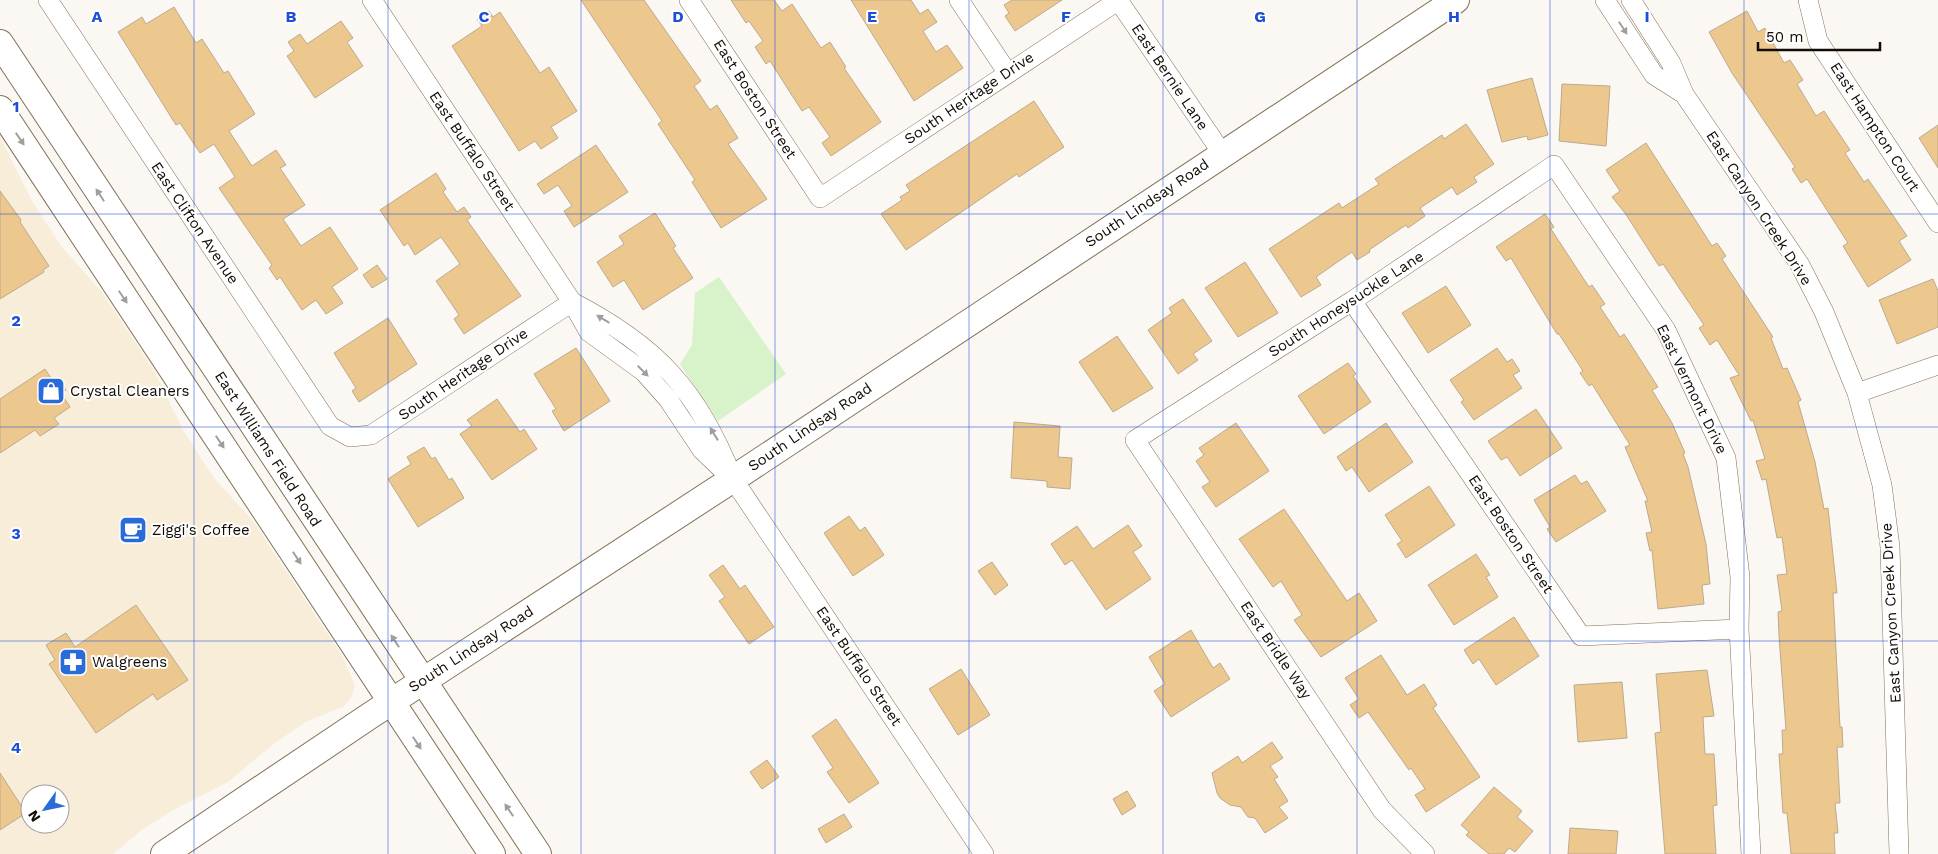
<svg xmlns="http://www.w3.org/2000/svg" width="1938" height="854" viewBox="0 0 1938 854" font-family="'Work Sans',sans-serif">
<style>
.commercial{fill:#f7edd8;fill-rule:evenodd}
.green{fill:#d8f2c9}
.building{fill:#ecc88e;stroke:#bcaa8f}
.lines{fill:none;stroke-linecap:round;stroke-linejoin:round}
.street-casing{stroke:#837057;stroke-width:20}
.secondary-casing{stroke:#837057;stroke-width:28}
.street{stroke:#fff;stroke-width:19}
.secondary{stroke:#fff;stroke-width:26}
.oneway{fill:#a09d9a}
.grid{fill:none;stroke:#1d4ed8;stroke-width:1;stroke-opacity:0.55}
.labels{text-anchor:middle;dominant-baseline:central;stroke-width:4;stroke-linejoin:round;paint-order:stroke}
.street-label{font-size:15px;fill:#120b03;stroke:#fff}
.poi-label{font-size:15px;fill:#120b03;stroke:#fff;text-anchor:start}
.grid-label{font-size:16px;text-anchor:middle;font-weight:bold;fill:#1d4ed8;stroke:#fff;stroke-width:4;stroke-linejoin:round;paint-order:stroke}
</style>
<rect width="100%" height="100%" fill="#fbf7f2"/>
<!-- commercial -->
<path class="commercial" d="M0,137L31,199L61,246L101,291L155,372L184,432L214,478L253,521L343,657L355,686L351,698L344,706L306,722L276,742L228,782L175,809L144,828L113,854H0ZM30,794H60V824H30Z"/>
<!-- green -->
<path class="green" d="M719,277L786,374L718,421L680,364L692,345L695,293Z"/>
<!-- building -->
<path class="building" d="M581,0H644L701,81L694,86L710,110L717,105L738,138L728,144L767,199L721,228L692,182L695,180L658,124L662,121Z
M731,0H774L782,11L792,4L821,48L830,42L846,67L844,68L881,122L831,156L822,143L830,137L809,107L802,111L770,61L766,64L755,47L763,41L749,21L746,23Z
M851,0H911L920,14L928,9L937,22L923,31L936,52L947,45L963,68L914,101Z
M1012,0H1062L1015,31L1005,16L1009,13L1004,5Z
M174,7L196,43L202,39L224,73L228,71L255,114L229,131L252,166L276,150L286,165L280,168L305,205L283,219L301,246L330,227L358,269L332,287L343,303L326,314L316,300L302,310L280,277L277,280L269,268L272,265L219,188L235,177L214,144L200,153L180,123L176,125L118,32L142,17L146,24Z
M489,11L493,17L500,12L540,73L549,67L577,111L551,127L558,138L541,149L535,141L519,151L452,46L482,26L477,19Z
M1747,11L1758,32L1765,28L1784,63L1790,60L1803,80L1797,84L1816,116L1824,111L1850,150L1845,153L1864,182L1868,179L1907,236L1899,241L1911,260L1868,287L1843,246L1848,243L1807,179L1801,183L1792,169L1795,167L1732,73L1709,32Z
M341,21L353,38L347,42L363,66L315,98L287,56L294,51L288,42L300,34L307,44Z
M1532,78L1548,135L1528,140L1527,136L1502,142L1487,90Z
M1562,84L1610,86L1606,146L1559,141Z
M1034,101L1064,147L1019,177L1017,174L906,250L881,214L902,200L900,197L910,191L906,185Z
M1466,124L1494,164L1474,177L1477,182L1457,195L1452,187L1420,208L1425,216L1408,228L1406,225L1369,250L1370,252L1357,260L1352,252L1316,277L1321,285L1301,297L1269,249L1339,203L1342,208L1379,184L1375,179L1442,135L1444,139Z
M1938,125V168L1919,138Z
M1646,143L1712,246L1717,243L1726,256L1722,259L1773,337L1771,338L1783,369L1787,368L1801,400L1798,402L1815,462L1824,509L1828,508L1837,593H1833L1840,727H1842L1843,747H1837L1840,803H1835L1838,833H1834L1835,854H1791L1787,813H1783L1779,754H1783L1782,730H1786L1779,636L1778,612L1782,611L1777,575L1787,574L1782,537L1777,538L1766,479L1762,480L1756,461L1765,459L1753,420L1751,421L1730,378L1739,375L1717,340L1710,345L1699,328L1704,325L1663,264L1659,266L1625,213L1612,197L1620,191L1606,170Z
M596,145L628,192L574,227L564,211L572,206L558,185L544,194L537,184Z
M436,173L446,189L443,192L457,212L464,207L471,217L467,220L521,296L464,334L454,319L459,315L436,281L460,264L441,237L415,255L408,243L404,246L380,210Z
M0,191L21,220L20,222L49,266L43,270L44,272L0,299Z
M655,213L676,246L673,248L693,278L643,310L624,280L613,287L597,262L624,244L619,236Z
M1545,214L1554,227L1551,229L1589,287L1592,285L1605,304L1600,307L1620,337L1624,334L1658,387L1652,390L1672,423L1685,453L1683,454L1688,467L1706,544L1710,584L1702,585L1704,604L1658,609L1652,550L1650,551L1646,533L1652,532L1645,501H1648L1625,447L1630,445L1592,384L1589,386L1580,373L1583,371L1559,334H1557L1511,258L1506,261L1496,247Z
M1245,262L1278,313L1238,337L1205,288Z
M377,265L387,279L372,288L363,275Z
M1933,279L1938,291V327L1897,344L1879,300Z
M1446,286L1471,325L1428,353L1402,313Z
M1183,299L1212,341L1193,354L1198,360L1178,374L1148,330L1172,313L1169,308Z
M388,318L417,364L359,402L352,391L356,388L334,353Z
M1117,336L1153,388L1113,412L1079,362Z
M576,348L610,401L564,431L552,411L556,409L534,374Z
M1497,348L1507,362L1512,359L1520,371L1513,375L1522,388L1474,420L1461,402L1464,400L1450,380Z
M1348,363L1356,374L1353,376L1371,402L1324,434L1298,396Z
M45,369L53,381L58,378L66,390L61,393L70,407L54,418L59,424L40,436L35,430L0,453V399Z
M497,399L520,432L524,429L537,449L492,480L460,434L472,426L467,420Z
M1536,409L1562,448L1520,476L1507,457L1501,460L1488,441Z
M1014,422L1060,426L1058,457L1072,458L1070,489L1047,487V481L1011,478Z
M1236,423L1269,471L1216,507L1202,487L1210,482L1196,461L1204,455L1199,448Z
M1386,423L1413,462L1369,492L1352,467L1346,471L1337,457Z
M424,447L432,459L435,457L449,480L452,478L464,498L418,527L388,479L411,464L407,457Z
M1575,475L1581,484L1587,481L1606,511L1556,542L1547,529L1550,527L1534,500Z
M1429,486L1455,525L1406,558L1397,544L1402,541L1385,515Z
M1284,509L1347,601L1359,593L1377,621L1321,657L1294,620L1302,615L1281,581L1273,587L1239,539Z
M849,516L860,531L865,527L884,555L853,576L824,533Z
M1128,525L1142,546L1133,552L1151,579L1106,610L1072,560L1065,565L1051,544L1077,526L1093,549Z
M1476,554L1490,575L1486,577L1498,597L1454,625L1428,585Z
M992,562L1008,585L995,595L978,571Z
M723,565L740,589L745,585L774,627L749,644L719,601L725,597L709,575Z
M136,605L188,680L157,700L153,694L96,733L49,664L55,660L46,645L66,633L75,647Z
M1514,617L1539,656L1496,685L1479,659L1473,664L1464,650Z
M1191,630L1213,668L1220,663L1230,679L1171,717L1154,691L1165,684L1149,657Z
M1381,655L1407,695L1424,684L1437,705L1433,708L1480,777L1426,812L1415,795L1425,789L1411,768L1409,770L1368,712L1359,718L1350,705L1359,699L1345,678Z
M961,669L990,715L958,735L929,689Z
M1707,670L1714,716L1703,717L1705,754H1714L1717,805L1713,806L1716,854H1665L1655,733L1661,732L1656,674Z
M1622,682L1627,738L1578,742L1574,685Z
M836,719L879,783L849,803L827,772L833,768L812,736Z
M1272,742L1283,758L1270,766L1278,777L1274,779L1288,801L1279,807L1288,818L1265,833L1255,818L1248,817L1241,807L1230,805L1220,798L1217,793L1212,773L1238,756L1242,763Z
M767,760L779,777L762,789L750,772Z
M0,773L26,813L0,830Z
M1494,787L1522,811L1517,817L1533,831L1515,852L1509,848L1504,854H1489L1466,835L1469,832L1461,825Z
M1127,791L1136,806L1122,815L1113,799Z
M844,814L852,827L826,843L818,829Z
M1570,828L1618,831L1616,854H1568Z"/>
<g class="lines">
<defs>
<path id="street" d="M48,0L330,426L350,437L371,435L572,302
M372,0L572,302L589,332L644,372L668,399L702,450L728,475
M689,0L820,198L1119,0
M959,0L1007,72
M1118,0L1222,153
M1605,0L1654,75L1684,94
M1631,0L1671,63L1684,94L1800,265L1824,312L1857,393L1882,485L1890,547L1899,854
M1808,0L1818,41L1938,223
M1352,301L1581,636L1739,629
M572,302C657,346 698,390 733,479L984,854
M1857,393L1938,365
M1425,854L1382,810L1135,440L1352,301L1554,165L1666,330L1726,458L1740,577L1739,629L1751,854"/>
<path id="secondary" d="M0,43L538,854
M0,109L492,854
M164,854L371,715L733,479L1456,0"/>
</defs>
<!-- street casing -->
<use href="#street" class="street-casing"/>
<!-- secondary casing -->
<use href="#secondary" class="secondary-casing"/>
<!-- street -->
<use href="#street" class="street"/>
<!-- secondary -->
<use href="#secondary" class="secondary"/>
</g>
<!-- one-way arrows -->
<defs><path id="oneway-solid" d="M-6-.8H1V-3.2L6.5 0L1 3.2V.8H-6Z" transform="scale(1.25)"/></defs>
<g class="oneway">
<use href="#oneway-solid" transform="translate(1623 28) rotate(57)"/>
<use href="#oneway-solid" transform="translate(20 139) rotate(56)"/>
<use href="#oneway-solid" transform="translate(100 195) rotate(-123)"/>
<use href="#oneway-solid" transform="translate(123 297) rotate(56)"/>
<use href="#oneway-solid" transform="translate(603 319) rotate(-149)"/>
<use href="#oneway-solid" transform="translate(643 371) rotate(45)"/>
<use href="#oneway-solid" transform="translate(714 434) rotate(-122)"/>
<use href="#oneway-solid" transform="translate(220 442) rotate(56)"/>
<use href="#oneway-solid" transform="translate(297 558) rotate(57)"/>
<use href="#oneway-solid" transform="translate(395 641) rotate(-123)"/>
<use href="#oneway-solid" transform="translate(417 743) rotate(56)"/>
<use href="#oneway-solid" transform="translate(509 810) rotate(-124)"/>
</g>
<!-- grid -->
<path class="grid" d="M194,0V854M388,0V854M581,0V854M775,0V854M969,0V854M1163,0V854M1357,0V854M1550,0V854M1744,0V854M0,214H1938M0,427H1938M0,641H1938"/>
<!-- icons -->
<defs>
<symbol id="shop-square" viewBox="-11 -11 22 22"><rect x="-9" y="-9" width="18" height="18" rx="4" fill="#296cd9" stroke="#fff"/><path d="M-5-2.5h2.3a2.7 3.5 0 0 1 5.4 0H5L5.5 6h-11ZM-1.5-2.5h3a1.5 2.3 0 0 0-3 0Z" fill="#fff"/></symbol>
<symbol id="cafe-square" viewBox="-11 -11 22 22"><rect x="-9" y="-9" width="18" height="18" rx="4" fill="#296cd9" stroke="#fff"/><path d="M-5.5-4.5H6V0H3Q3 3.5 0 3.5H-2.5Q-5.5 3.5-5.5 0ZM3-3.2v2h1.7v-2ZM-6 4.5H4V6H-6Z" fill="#fff"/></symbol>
<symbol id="pharmacy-square" viewBox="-11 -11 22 22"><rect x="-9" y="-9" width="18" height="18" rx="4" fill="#296cd9" stroke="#fff"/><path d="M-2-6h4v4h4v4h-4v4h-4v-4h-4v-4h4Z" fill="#fff"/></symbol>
</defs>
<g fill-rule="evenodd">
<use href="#shop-square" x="35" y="375" width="32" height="32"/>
<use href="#cafe-square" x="117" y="514" width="32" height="32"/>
<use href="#pharmacy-square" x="57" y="646" width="32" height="32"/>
</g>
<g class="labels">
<!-- street labels -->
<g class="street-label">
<text transform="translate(1170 77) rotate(56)">East Bernie Lane</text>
<text transform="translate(969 98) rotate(-34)">South Heritage Drive</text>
<text transform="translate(755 99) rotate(57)">East Boston Street</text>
<text transform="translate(1875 127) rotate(57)">East Hampton Court</text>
<text transform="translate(472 151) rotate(56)">East Buffalo Street</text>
<text transform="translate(1147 203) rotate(-34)">South Lindsay Road</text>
<text transform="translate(1759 208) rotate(57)">East Canyon Creek Drive</text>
<text transform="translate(195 223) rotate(56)">East Clifton Avenue</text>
<text transform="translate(1346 304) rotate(-33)">South Honeysuckle Lane</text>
<text transform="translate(463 374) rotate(-34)">South Heritage Drive</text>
<text transform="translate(1692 389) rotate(64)">East Vermont Drive</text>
<text transform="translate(810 427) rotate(-34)">South Lindsay Road</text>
<text transform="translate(268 449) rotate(57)">East Williams Field Road</text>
<text transform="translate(1511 534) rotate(56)">East Boston Street</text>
<text transform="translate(1891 613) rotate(-93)">East Canyon Creek Drive</text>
<text transform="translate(471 649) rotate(-33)">South Lindsay Road</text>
<text transform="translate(1276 650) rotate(56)">East Bridle Way</text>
<text transform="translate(859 666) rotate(56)">East Buffalo Street</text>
</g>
<!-- poi labels -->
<g class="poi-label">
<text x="70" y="391">Crystal Cleaners</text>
<text x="152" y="530">Ziggi's Coffee</text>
<text x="92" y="662">Walgreens</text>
</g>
</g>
<g class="grid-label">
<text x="97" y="22">A</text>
<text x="291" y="22">B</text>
<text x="484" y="22">C</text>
<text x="678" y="22">D</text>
<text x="872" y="22">E</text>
<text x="1066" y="22">F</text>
<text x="1260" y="22">G</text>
<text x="1454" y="22">H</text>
<text x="1647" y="22">I</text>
<text x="16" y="112">1</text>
<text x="16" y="326">2</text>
<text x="16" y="539">3</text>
<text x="16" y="753">4</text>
</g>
<!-- north arrow -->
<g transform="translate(45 809) rotate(237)"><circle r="24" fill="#ffffff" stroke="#a09d9a"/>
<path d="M0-4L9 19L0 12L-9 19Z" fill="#296cd9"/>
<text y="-8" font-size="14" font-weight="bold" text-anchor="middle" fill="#120b03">N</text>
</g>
<!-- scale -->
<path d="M1758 42v8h122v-8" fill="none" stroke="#120b03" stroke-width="2.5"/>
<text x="1766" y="42" font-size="15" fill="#120b03" stroke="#ffffff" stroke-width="4" paint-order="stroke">50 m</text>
</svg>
